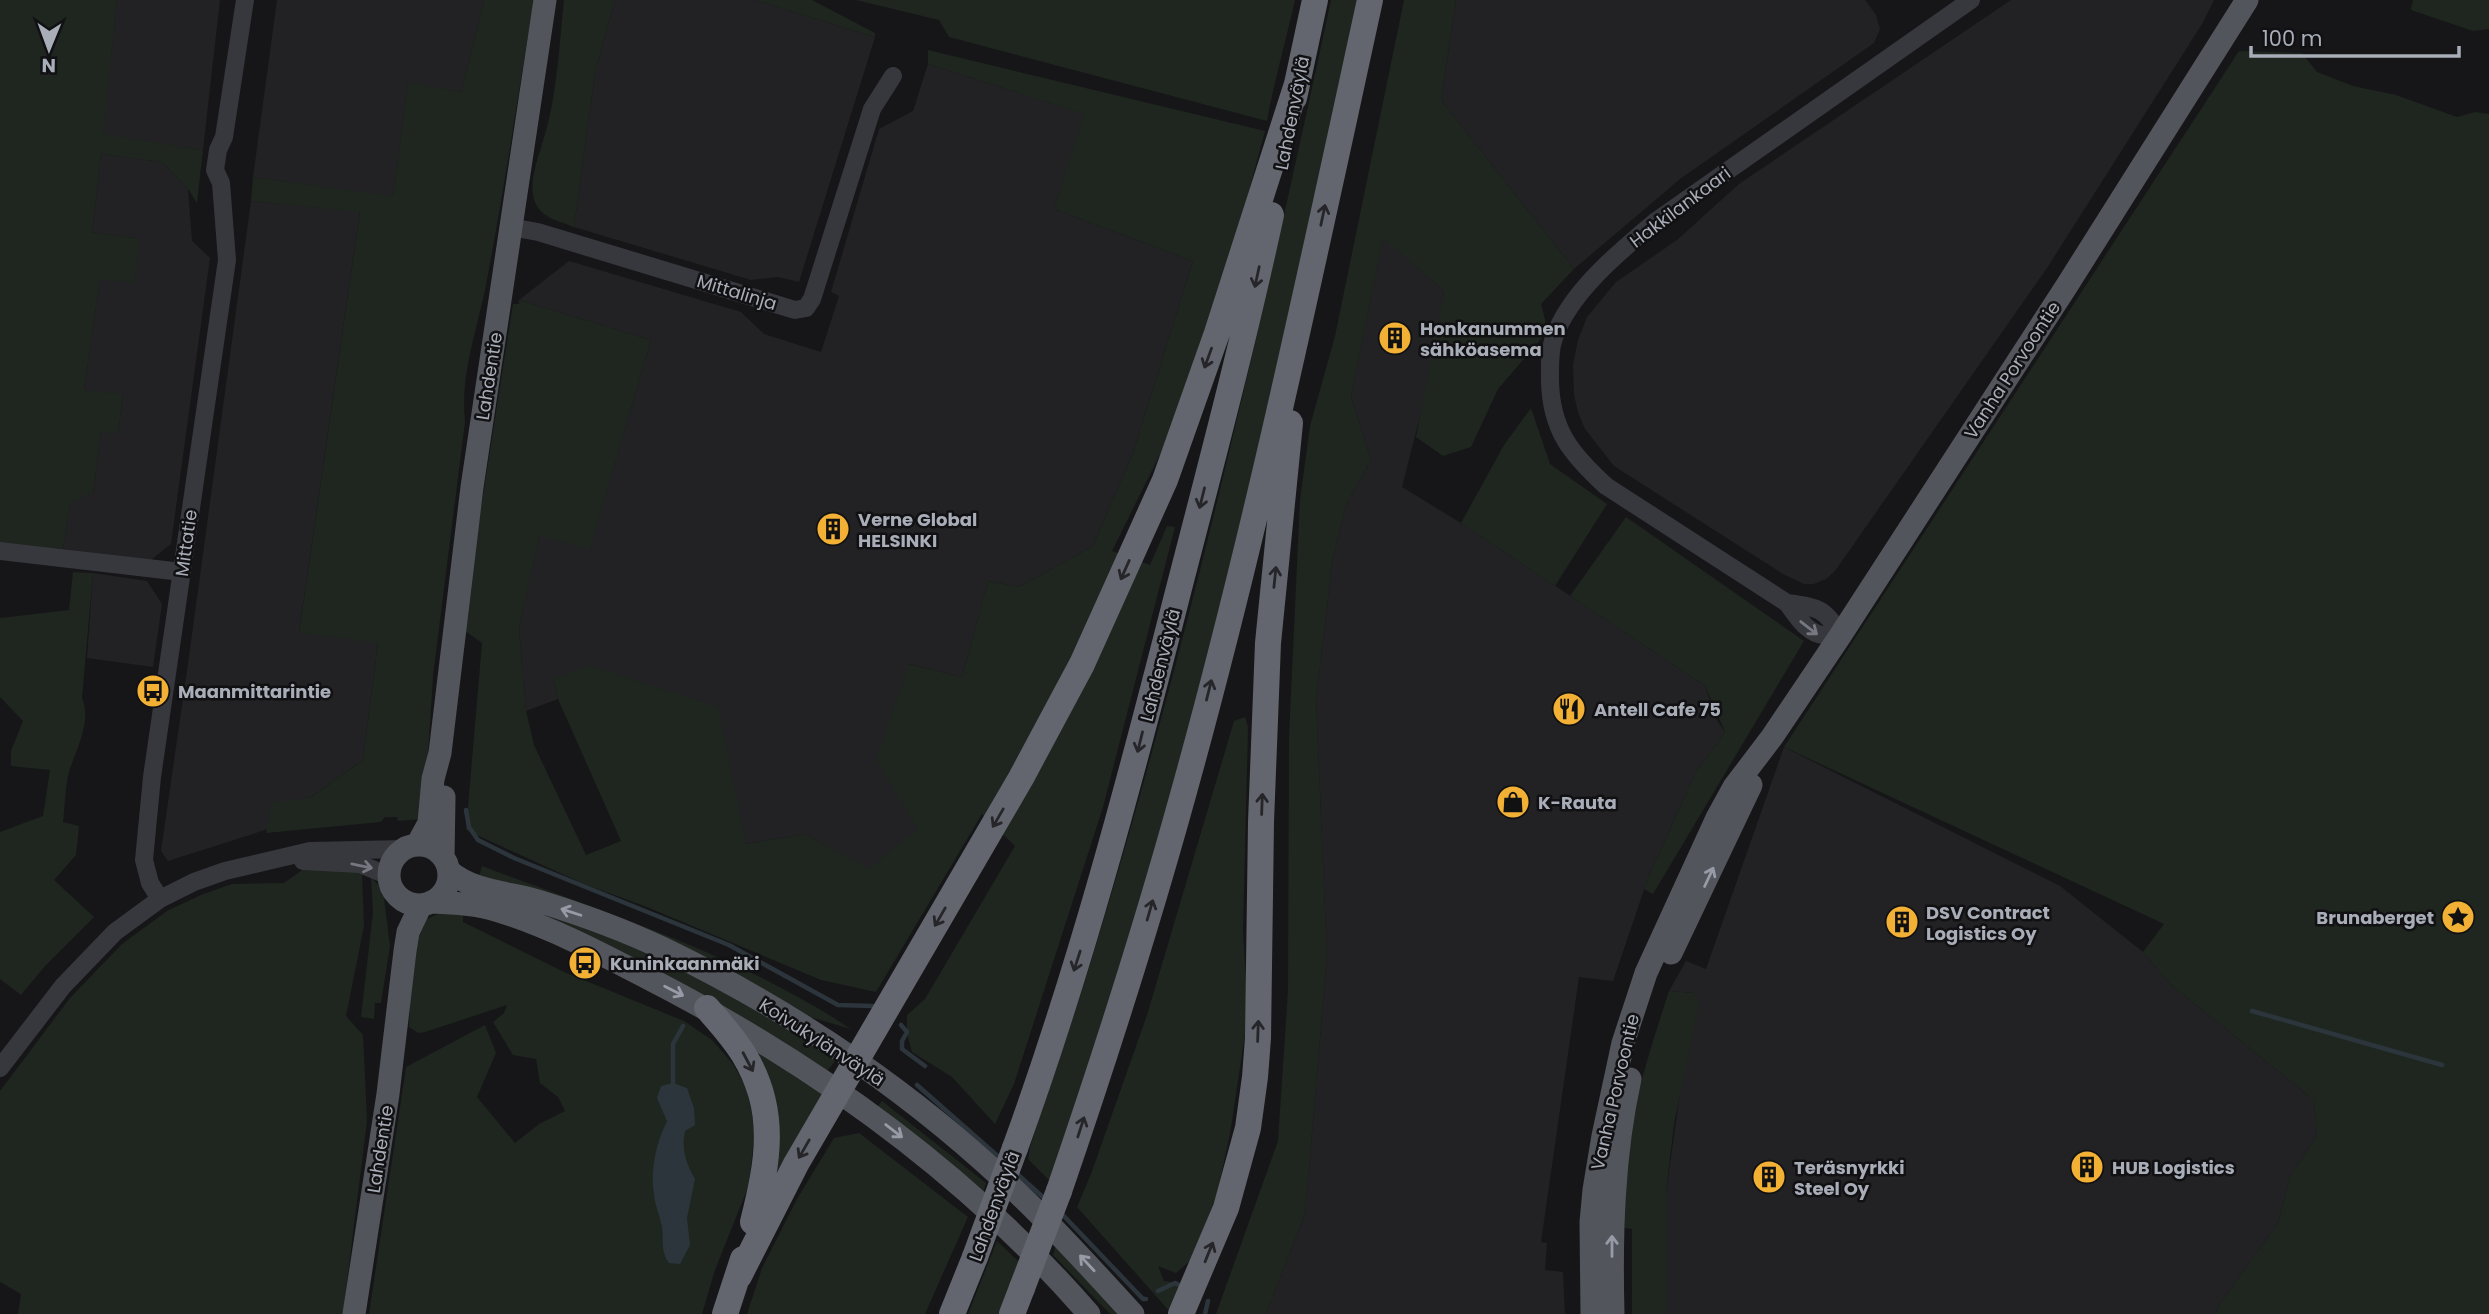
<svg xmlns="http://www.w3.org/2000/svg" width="2489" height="1314" viewBox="0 0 2489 1314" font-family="Poppins,sans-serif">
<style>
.built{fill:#222225}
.green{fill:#1e261f}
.water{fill:#2c353c}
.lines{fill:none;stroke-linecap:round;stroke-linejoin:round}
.stream{stroke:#2c353c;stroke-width:4.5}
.minor{stroke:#37383d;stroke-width:18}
.major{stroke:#53555c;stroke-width:23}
.highway{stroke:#63666e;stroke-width:26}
.highway-bridge{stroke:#63666e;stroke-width:26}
.oneway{stroke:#26262a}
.oneway2{stroke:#757881}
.oneway3{stroke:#979ba6}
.labels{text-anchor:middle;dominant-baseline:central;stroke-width:5;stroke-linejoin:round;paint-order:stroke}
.street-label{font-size:18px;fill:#a8adb8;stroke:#111113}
.poi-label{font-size:18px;font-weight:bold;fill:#a8adb8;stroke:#111113;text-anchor:start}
</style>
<rect width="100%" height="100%" fill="#161618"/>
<!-- built -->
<path class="built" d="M117,0H220L203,150L102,135Z
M277,0H484L461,92L408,83L393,197L253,177Z
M615,0H755L875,37L799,282L778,277L751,280L574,227L595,72Z
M1456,0H1865L1876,15L1880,29L1874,43L1680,179L1574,269L1441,100Z
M2011,0H2214L2202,24L2047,268L1835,571L1826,579L1814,584H1804L1783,574L1614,466L1585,429L1578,412L1574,395L1573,365L1578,340L1587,317L1616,282L1677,240L1739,184Z
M928,64L1085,114L1054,209L1193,261L1133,453L1093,546L1019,587L988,581L962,677L910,664L877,760L919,829L870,869L804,834L746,844L553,679L558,699L526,711L519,629L539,535L590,548L651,340L519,300L569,261L741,312L764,334L821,352L839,296L831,292L879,129L913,111Z
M101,154L162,162L188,189L192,241L210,258L171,544L151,560L63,549L70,504L93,492L101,431L118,433L123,395L84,390L100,278L139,239L92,232Z
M251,201L360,211L299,632L378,642L363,760L265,830L168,861L161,851L188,664Z
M1383,237L1444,291L1429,381L1402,487L1461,523L1705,686L1717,720L1725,732L1695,774L1648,878L1613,981L1579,977L1541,1242L1547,1243L1545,1270L1563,1272L1565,1314H1266L1305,1214L1327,956L1316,700L1332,563L1346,505L1371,460L1351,397Z
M93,573L147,581L162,604L153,667L87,658Z
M1784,747L2060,886L2143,952L2170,984L2314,1100L2317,1136L2290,1176L2278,1223L2220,1304L2215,1314H1666V1193L1694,993L1669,991L1686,961L1706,969Z"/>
<!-- green -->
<path class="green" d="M0,0H117L103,134L203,150L197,203L188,189L162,162L101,154L92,232L140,239L134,283L100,279L84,390L123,394L118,434L101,432L93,492L70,505L63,549L0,542Z
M484,0H534C518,95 504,191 486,285C477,331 460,374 465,422L433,676L424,819L398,821L397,817H385L381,822L266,833L272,802L310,798L363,760L378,643L299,633L360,212L251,201L253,177L393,196L408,82L461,92Z
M564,0H615L595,72L574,227C559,221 541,218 535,202C528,185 537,161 542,144C557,99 559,47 564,0Z
M755,0H812L875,33V37Z
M856,0H1295C1286,41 1274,81 1267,121L949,37L939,20Z
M1331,0H1363L1327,160L1196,706L1119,979L1050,1181L1028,1159L1030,1147C1049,1088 1070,1030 1088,971C1187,652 1261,326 1331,0Z
M1404,0H1456L1441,100L1574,269L1541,304L1548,331L1498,389L1471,447L1443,456L1416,437L1444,291L1383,238L1351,397L1371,460L1346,505L1332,563L1316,700L1327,956L1305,1214L1266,1314H1216L1278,1141L1288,991L1289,736L1300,500L1310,426L1335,336Z
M2413,0H2489V29L2473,31L2411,10Z
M928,50L1265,131L1228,269L1174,426L1112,551L1150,565L1167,526L1175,527L1103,807L1014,1084L995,1124L952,1077L912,1052L907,1034V1015L925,999L1015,846L982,814L876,992L821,980L647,907L584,884L466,830L482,643L462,629L513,304H519V300L651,340L590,549L539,536L519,629L526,711L534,745L586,855L621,841L558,699L553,679L588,665L718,707L746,844L804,834L870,868L918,829L876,760L909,664L962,677L988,581L1019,587L1093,546L1133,453L1193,261L1054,209L1084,114L928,64Z
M2239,51L2302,53L2317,72L2353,86L2396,95L2457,117L2475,112L2489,114V1314H2215L2220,1304L2278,1223L2290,1176L2317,1136L2314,1100L2170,984L2143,952L2164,924L1784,747Z
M1531,408L1550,464L1607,504L1555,586L1461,523L1504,445Z
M1626,517L1804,641L1653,894L1644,889L1648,878L1695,774L1725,732L1705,686L1570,596Z
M73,572L93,573L82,698C92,722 76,749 69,772C65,788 65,806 63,822L79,826L76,855L54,880L94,917L45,966L21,995L0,979V832L43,816L50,770L11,766V751L23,721L0,697V618L69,610Z
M1245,717L1248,727L1243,932L1248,1014L1230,1134L1217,1194L1192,1259L1176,1273L1158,1266L1164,1281L1185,1284L1171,1313L1077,1207L1091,1174L1147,1015L1234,721Z
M482,866C607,913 739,955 851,1029L807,1016L477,883Z
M305,868L351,869L362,873L364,926L346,1016L363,1035L367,1121L343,1314H18L21,1294L0,1282V1091L70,998L122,944L167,911L201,895L232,884L284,883Z
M371,877L383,890L390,946L381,1003H375L374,1019L361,1017L373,912Z
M480,894L582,924L703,978L837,1059L827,1071Z
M453,911L463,912V922L564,972L684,1021L712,1040L733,1064L746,1087L755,1128L749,1185L715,1270L702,1314H369L406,1067L485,1025L496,1053L477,1097L515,1143L539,1124L565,1111L558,1097L540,1083L536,1059L513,1055L493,1022L504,1013L507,1005L425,1032L418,1033L409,1027L412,942L427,919L438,914Z
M1669,991L1694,993L1699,1003L1674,1124L1666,1193V1314H1632V1229L1625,1228C1624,1212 1623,1195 1624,1179C1629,1115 1649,1052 1669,991Z
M750,1046L828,1096L769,1197Z
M882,1101L986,1183L983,1192L877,1107Z
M859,1133L968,1217L925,1314H747L762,1268L797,1199L834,1138Z
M997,1241L1019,1262L999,1314H968Z
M1056,1245L1121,1314H1110L1053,1255Z"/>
<!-- water -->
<path class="water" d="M673,1083L687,1088L694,1108L695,1125L685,1131C681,1148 686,1164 695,1179L687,1218L690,1245L680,1264L669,1263C660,1251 664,1240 662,1227C660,1216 655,1205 654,1195C650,1169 656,1144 667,1121L657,1098L661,1086Z"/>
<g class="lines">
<!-- stream -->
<path class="stream" d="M466,810L469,827L478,840L514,858L729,945L838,1005L872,1006
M2252,1011L2442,1065
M901,1025L907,1032L902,1041V1049L925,1066
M673,1083V1044L683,1026
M917,1085L1001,1159
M1015,1172L1045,1199
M1062,1214L1143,1299H1146
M1158,1291L1175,1283L1179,1285
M1205,1314L1208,1301"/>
<!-- minor -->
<path class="minor" d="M510,227L538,232L795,310L806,308L812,299L872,109L893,76
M0,551L182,572
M1787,603C1816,607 1827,608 1840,636C1811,639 1803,625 1787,603L1606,486C1571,454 1551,430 1550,381C1550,368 1549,351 1554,338C1569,293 1620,251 1656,221L1971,0
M303,861L360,864L389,876
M160,899L150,883L144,860L152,777L227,260L221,183L215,170L218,150L224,137L245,0
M0,1068L63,986L115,932L160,899L194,882L225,871L310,851L405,849"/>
<!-- major -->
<path class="major" d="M417,845L429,823L433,779L440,753L472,487L545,0
M389 875a30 30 0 1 1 60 0a30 30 0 1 1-60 0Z
M443,857L444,797
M449,871C474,892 507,892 538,901C580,914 622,929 662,948C795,1012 921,1098 1027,1202C1064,1238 1098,1276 1133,1314
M431,902C454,903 478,904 499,911C550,927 598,952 644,976C812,1062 965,1171 1089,1314
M1671,953L1751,785
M354,1314L388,1094L405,951L408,932L421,905
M1592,1314L1591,1222L1594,1190L1603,1136L1623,1043L1646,973L1717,818L1734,787L1772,737L1840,636L2066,287L2247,0
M1613,1314C1611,1236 1613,1155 1630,1079"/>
<!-- highway -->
<path class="highway" d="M1294,98L1315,0
M707,1008C720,1023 734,1038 744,1055C778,1111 768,1162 753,1222
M1015,1148C1080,969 1129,785 1176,600C1209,472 1243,344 1271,215
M1059,1191C1104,1060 1146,929 1183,795C1256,533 1312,266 1370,0
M739,1276L796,1164L1021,778L1082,664L1165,480L1217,333L1297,84
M725,1314L743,1259
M952,1314L975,1257
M1012,1314L1022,1288
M1181,1314L1226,1208L1248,1128L1255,1077L1258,1038L1261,822L1268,643L1290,423"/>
<!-- highway-bridge -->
<path class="highway-bridge" d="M975,1257L1015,1148
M1022,1288L1059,1191"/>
</g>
<!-- one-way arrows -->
<defs><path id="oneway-shaft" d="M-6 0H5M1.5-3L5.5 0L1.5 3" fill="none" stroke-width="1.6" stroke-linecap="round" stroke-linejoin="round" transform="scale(1.75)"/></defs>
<g class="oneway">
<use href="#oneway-shaft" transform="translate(1323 215) rotate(-78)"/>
<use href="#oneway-shaft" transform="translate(1257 277) rotate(102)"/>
<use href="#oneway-shaft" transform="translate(1208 358) rotate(110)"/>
<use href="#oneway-shaft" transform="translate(1202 498) rotate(104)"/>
<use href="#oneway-shaft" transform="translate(1125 570) rotate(114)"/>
<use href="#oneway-shaft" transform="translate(1275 577) rotate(-84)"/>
<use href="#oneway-shaft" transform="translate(1209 690) rotate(-76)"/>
<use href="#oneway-shaft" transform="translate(1140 742) rotate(104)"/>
<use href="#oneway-shaft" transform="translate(1262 804) rotate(-88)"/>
<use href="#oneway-shaft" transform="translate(998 818) rotate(120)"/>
<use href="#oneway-shaft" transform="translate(1150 910) rotate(-74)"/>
<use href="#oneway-shaft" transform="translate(940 917) rotate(120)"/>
<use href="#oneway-shaft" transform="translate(1077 961) rotate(108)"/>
<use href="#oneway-shaft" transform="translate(1258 1031) rotate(-88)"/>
<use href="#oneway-shaft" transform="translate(748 1062) rotate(62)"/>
<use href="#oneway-shaft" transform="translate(1081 1127) rotate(-72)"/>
<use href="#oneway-shaft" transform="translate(804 1149) rotate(120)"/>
<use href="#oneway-shaft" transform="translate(1209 1252) rotate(-68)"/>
</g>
<g class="oneway2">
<use href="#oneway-shaft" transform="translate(1809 628) rotate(38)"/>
<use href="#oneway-shaft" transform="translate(362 866) rotate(12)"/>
</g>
<g class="oneway3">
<use href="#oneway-shaft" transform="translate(1709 877) rotate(-65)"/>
<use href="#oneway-shaft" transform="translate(571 912) rotate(-162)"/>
<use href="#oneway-shaft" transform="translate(674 991) rotate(27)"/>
<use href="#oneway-shaft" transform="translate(894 1131) rotate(38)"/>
<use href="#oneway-shaft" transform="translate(1612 1246) rotate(-90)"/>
<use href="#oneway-shaft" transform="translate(1087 1263) rotate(-133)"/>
</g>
<!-- icons -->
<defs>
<symbol id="building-disc" viewBox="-11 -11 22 22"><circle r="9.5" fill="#f2b134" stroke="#111113"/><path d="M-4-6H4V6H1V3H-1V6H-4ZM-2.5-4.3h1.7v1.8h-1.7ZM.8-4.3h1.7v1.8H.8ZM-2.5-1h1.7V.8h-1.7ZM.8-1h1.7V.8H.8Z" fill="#111"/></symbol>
<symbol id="bus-disc" viewBox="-11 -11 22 22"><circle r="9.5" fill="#f2b134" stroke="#111113"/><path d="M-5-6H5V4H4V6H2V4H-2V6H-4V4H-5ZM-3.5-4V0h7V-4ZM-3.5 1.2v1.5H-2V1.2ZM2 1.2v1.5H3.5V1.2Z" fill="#111"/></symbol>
<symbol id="restaurant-disc" viewBox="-11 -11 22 22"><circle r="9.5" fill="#f2b134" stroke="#111113"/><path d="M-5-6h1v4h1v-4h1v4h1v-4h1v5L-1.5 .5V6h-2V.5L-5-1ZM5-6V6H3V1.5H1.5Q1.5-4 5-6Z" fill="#111"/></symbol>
<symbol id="shop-disc" viewBox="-11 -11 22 22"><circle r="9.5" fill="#f2b134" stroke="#111113"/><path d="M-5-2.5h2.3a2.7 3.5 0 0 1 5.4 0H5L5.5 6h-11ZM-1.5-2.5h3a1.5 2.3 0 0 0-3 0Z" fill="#111"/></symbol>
<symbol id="sight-disc" viewBox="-11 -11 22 22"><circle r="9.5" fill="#f2b134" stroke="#111113"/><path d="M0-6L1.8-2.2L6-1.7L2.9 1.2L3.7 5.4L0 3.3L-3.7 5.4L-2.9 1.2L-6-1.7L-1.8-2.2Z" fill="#111"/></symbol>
</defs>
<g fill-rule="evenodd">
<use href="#building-disc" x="1376" y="319" width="38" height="38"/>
<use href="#building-disc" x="814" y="510" width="38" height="38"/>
<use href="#bus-disc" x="134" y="672" width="38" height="38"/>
<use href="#restaurant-disc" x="1550" y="690" width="38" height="38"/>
<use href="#shop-disc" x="1494" y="783" width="38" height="38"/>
<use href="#sight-disc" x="2439" y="898" width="38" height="38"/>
<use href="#building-disc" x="1883" y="903" width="38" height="38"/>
<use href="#bus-disc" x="566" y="944" width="38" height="38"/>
<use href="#building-disc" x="2068" y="1148" width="38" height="38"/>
<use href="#building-disc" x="1750" y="1158" width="38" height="38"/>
</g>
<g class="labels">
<!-- street labels -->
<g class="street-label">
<text transform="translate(1292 113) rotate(-79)">Lahdenväylä</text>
<text transform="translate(1680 207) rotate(-37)">Hakkilankaari</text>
<text transform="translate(737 292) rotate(17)">Mittalinja</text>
<text transform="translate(2012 370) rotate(-57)">Vanha Porvoontie</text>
<text transform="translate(489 376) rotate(-81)">Lahdentie</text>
<text transform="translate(186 543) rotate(-82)">Mittatie</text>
<text transform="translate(1160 665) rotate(-76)">Lahdenväylä</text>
<text transform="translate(822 1042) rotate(33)">Koivukylänväylä</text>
<text transform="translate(1615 1092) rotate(-77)">Vanha Porvoontie</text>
<text transform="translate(380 1149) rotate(-81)">Lahdentie</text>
<text transform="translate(994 1206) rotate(-70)">Lahdenväylä</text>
</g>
<!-- poi labels -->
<g class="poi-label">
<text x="1420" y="328">Honkanummen<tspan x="1420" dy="21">sähköasema</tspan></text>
<text x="858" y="519">Verne Global<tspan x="858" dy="21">HELSINKI</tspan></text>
<text x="178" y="691">Maanmittarintie</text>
<text x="1594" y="709">Antell Cafe 75</text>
<text x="1538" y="802">K-Rauta</text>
<text x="1926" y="912">DSV Contract<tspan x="1926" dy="21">Logistics Oy</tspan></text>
<text x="2434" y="917" text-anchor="end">Brunaberget</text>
<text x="610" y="963">Kuninkaanmäki</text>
<text x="1794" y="1167">Teräsnyrkki<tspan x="1794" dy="21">Steel Oy</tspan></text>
<text x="2112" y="1167">HUB Logistics</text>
</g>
</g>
<!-- north arrow -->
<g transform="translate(49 49) rotate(181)" stroke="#111113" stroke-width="5" paint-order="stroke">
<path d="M0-5L12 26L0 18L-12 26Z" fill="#a8adb8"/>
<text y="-10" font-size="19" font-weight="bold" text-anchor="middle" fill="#a8adb8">N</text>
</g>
<!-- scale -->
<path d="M2251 46v10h208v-10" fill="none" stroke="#a8adb8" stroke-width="3.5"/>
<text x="2262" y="46" font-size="21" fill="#a8adb8" stroke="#111113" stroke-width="5" paint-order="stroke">100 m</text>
</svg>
